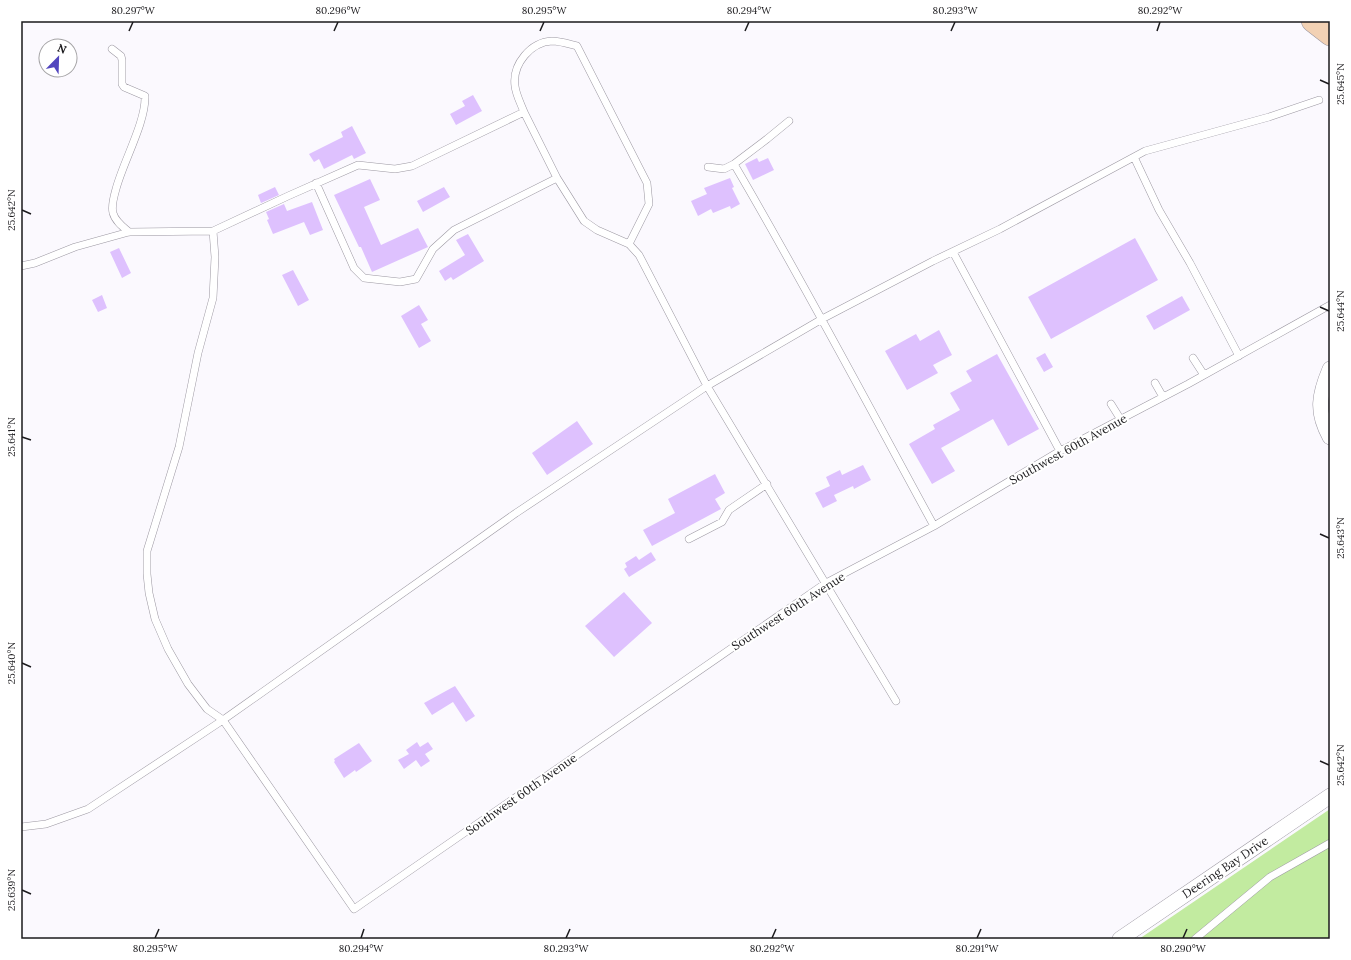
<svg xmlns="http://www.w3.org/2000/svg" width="1351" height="960" viewBox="0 0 1351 960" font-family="Lora,serif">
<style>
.green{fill:#c2eba0}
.building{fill:#dec1fe}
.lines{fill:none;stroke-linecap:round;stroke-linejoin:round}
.lane-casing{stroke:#9c98a2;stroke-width:8}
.street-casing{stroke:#9c98a2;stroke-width:16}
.secondary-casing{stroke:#9c98a2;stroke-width:22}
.lane{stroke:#fff;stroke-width:7}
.street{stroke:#fff;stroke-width:15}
.secondary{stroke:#f2d1b4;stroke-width:21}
.ticks{fill:none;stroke:#1b1a1d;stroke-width:1.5}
.labels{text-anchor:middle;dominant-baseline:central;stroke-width:4;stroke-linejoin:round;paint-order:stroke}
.street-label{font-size:12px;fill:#1b1a1d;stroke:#fff}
.neatline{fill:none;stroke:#1b1a1d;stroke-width:1.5}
.ticks-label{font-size:10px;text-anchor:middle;fill:#1b1a1d}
</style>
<rect width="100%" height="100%" fill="#fbf9fe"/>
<!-- green -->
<path class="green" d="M1330,809V939H1139Z"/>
<!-- building -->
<path class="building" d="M473,95L482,111L456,125L450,114L465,106L462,101Z
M352,126L366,153L354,159L352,155L324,169L319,159L314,162L309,154L343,137L341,132Z
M757,158L759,162L768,158L774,170L753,180L745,164Z
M730,178L734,187L732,188L740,204L731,209L730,206L713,213L711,209L698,216L691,201L707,194L704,188Z
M370,179L380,200L364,207L381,245L418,228L428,247L372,272L361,247H359L334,195Z
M275,187L279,195L261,203L258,195Z
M444,187L450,197L423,212L417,201Z
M312,202L323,230L310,235L304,222L273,234L267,220L269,219L266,212L284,204L287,211Z
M468,234L484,261L453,280L451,277L445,281L439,271L465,255L456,240Z
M1135,238L1158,280L1051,339L1028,297Z
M119,248L131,273L122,278L110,252Z
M293,270L309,300L298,306L282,275Z
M102,295L107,308L98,312L92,300Z
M1182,296L1190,310L1154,330L1146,316Z
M419,305L428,320L421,324L431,341L419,348L401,316Z
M939,330L952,355L933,365L938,373L907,390L885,351L916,334L920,341Z
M1045,353L1053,367L1044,372L1036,358Z
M997,354L1039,429L1008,446L993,419L941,448L955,471L932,484L909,444L935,429L933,425L960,410L950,393L972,381L966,371Z
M577,421L593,444L547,475L532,453Z
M863,465L871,480L854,489L853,486L834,495L837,501L823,508L815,493L830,486L826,477L840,470L842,475Z
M715,474L725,493L715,499L721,509L652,546L643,530L675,513L668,499Z
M651,552L656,560L629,577L624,569L627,567L625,563L636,556L639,560Z
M624,592L652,623L614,657L585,626Z
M455,686L475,716L466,722L453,702L432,715L424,703Z
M417,742L420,747L428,742L433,749L425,754L430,761L421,767L416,760L404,769L398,760L409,754L406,750Z
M359,743L372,761L356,772L355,770L344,778L334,762L335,761L334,759Z"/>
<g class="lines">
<defs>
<path id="lane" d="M112,49L121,56L122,60V84L124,87L145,96C146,122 123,162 116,189C114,196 111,206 113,213C115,221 123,227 129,232
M524,112L557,178L584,221L597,230L629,244L639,255L707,386L896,701
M789,121L767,139L734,164C804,283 868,405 934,526
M1134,157L1159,210L1190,263L1239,356
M708,167L724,169L734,164
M316,183L354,268L364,278L400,282L416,279L433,249L454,230L557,178
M213,231L215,257L213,298L198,353L179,447L147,551V574L149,593L155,619L168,649L188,684L207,709L223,720L354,909L826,583L934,526L1060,451L1188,384L1330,305
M953,252L1060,451
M21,266L35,263L75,247L129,232L213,231L288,196L358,165L395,169L412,166L524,112C521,104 516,95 515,86C512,64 531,42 552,41C560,41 569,44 577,46L647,183L649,204L629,244
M1193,358L1204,375
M1155,383L1163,397
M1111,404L1121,420
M689,539L722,522L729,510L767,484
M21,827L46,824L88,809L223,720L516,513L707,386L822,319L933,261L1000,229L1145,151L1269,117L1319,100
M1195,939L1270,877L1330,843"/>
<path id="street" d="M1330,369C1319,395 1316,412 1330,437
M1120,939L1330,796"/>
<path id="secondary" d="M1312,21L1330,35"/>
</defs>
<!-- lane casing -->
<use href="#lane" class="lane-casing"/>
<!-- street casing -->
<use href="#street" class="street-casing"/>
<!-- secondary casing -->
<use href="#secondary" class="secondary-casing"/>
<!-- lane -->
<use href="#lane" class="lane"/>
<!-- street -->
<use href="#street" class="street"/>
<!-- secondary -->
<use href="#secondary" class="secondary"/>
</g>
<!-- ticks -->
<path class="ticks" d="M129,31L133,22M334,31L338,22M540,31L544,22M745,31L749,22M951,31L955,22M1157,31L1160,22M1320,80L1329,84M22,210L31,214M1320,307L1329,311M22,437L31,440M1320,534L1329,538M22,663L31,667M1320,761L1329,765M22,890L31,894M155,938L159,929M361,938L364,929M566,938L570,929M772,938L776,929M977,938L981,929M1183,938L1187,929"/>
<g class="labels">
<!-- street labels -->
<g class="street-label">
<text transform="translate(1068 449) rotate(-29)">Southwest 60th Avenue</text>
<text transform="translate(788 611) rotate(-33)">Southwest 60th Avenue</text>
<text transform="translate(521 794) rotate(-35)">Southwest 60th Avenue</text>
<text transform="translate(1225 867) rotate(-34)">Deering Bay Drive</text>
</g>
</g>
<!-- border -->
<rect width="1351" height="960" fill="none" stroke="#ffffff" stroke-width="44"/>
<!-- north arrow -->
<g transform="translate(58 58) rotate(23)"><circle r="19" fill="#ffffff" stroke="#a4a3a5"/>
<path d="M0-3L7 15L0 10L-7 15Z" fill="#5246be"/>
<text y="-6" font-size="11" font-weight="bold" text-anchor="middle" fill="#1b1a1d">N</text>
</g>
<rect x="22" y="22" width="1307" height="916" class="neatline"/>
<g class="ticks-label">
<text x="133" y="14">80.297°W</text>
<text x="338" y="14">80.296°W</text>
<text x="544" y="14">80.295°W</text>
<text x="749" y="14">80.294°W</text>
<text x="955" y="14">80.293°W</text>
<text x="1160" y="14">80.292°W</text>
<text transform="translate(1340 84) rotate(-90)" y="4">25.645°N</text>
<text transform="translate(11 210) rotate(-90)" y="4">25.642°N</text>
<text transform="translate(1340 311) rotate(-90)" y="4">25.644°N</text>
<text transform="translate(11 437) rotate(-90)" y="4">25.641°N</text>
<text transform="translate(1340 538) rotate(-90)" y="4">25.643°N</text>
<text transform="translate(11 663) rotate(-90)" y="4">25.640°N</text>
<text transform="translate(1340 765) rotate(-90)" y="4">25.642°N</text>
<text transform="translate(11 890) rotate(-90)" y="4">25.639°N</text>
<text x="155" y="952">80.295°W</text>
<text x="361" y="952">80.294°W</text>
<text x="566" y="952">80.293°W</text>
<text x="772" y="952">80.292°W</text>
<text x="977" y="952">80.291°W</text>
<text x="1183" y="952">80.290°W</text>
</g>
</svg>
